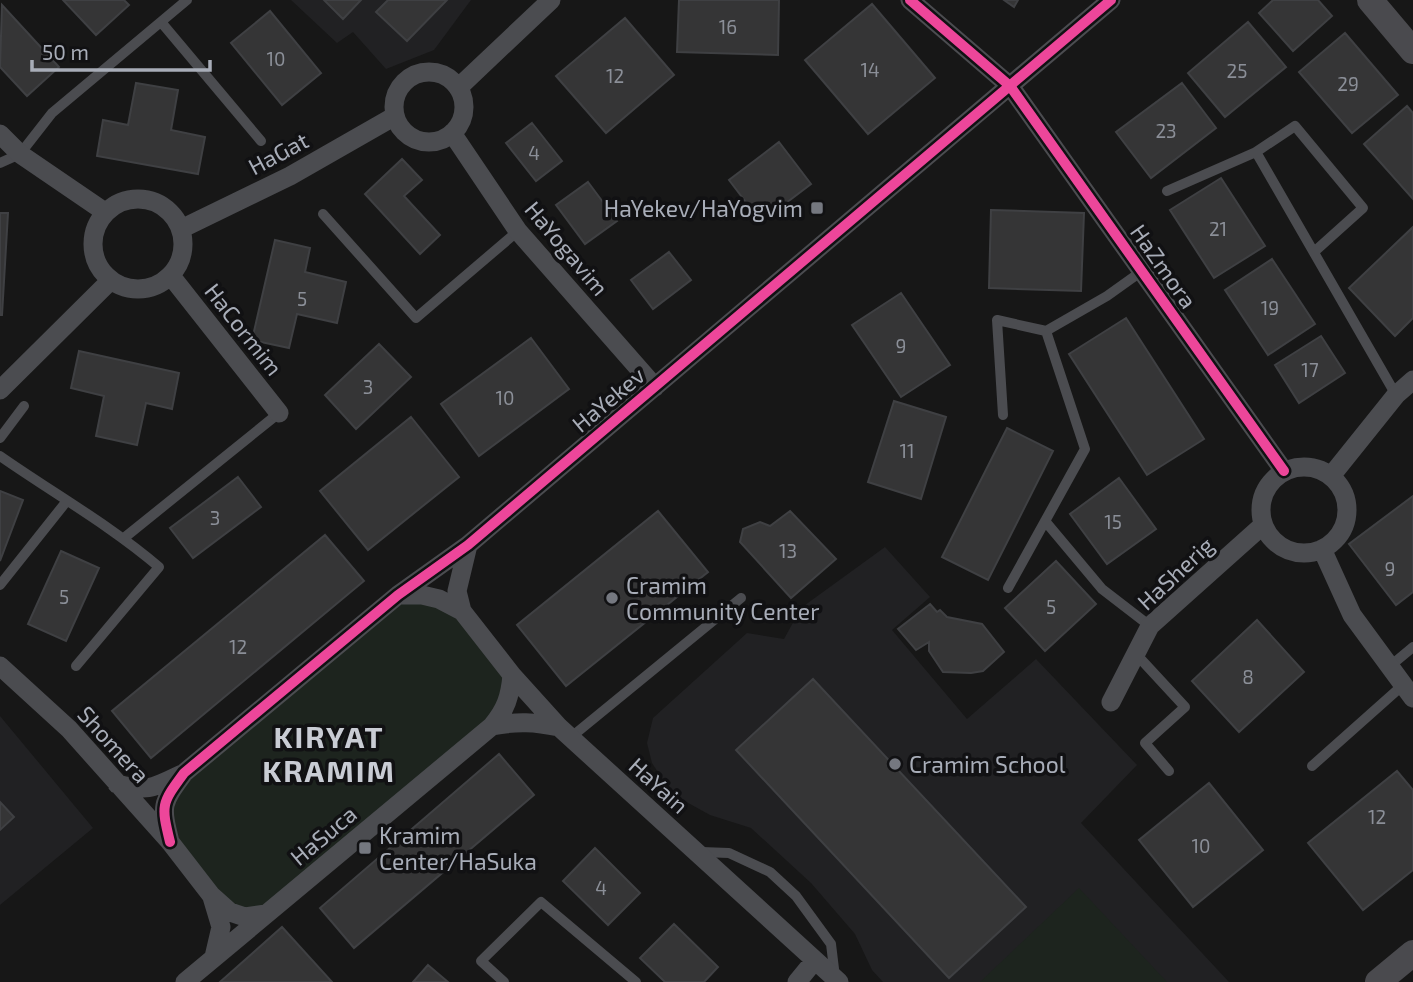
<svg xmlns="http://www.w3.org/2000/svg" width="1413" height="982" viewBox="0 0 1413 982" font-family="'Exo 2',sans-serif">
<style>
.built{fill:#212123}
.green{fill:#1d241e}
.building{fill:#353536;stroke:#3f4043;stroke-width:2}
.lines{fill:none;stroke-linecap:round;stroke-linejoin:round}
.lane{stroke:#4b4c50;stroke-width:10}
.street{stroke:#4b4c50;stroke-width:19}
.secondary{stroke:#4a4a4e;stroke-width:26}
.cycleway-casing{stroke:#111113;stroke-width:15}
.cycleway{stroke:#ed469a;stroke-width:10}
.poi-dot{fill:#757880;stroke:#111113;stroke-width:2.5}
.labels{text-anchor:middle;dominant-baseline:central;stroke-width:7;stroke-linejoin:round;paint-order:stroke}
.number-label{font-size:19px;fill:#8b8f98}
.street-label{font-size:23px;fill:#a8adb8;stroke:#111113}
.poi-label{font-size:23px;fill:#a8adb8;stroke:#111113;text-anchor:start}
.district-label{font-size:30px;font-weight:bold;letter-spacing:2px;fill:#c9ccd4;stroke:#111113}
</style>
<rect width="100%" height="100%" fill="#171717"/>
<!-- built -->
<path class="built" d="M291,0H471L434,50L386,69L353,32L337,43Z
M885,547L930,597L892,630L967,719L1036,659L1137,765L1081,823L1229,982H883L872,970L855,934L811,883L751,828L710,815L672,794L652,763L647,743L653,718L747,633L784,639L801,608Z
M0,716L93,828L0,905Z"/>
<!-- green -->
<path class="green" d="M398,595L439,599L512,675L506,709L266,914L245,917L170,842L168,796Z
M1079,888L1167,982H980Z"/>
<!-- building -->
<path class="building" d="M63,0H124L129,5L96,35Z
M324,0H361L343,19Z
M388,0H447L407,41L376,12Z
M679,0H779L778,55L677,52Z
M1004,0H1018L1014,7Z
M1273,0H1318L1332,16L1293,51L1259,13Z
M872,4L935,78L868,134L805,60Z
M2,5L59,67L27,96L0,67Z
M270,11L321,73L282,105L231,43Z
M625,18L674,75L606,133L556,76Z
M1248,22L1286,67L1225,117L1188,73Z
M1345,33L1398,95L1352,133L1299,72Z
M136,83L178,90L171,130L205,137L198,174L97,156L103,120L128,125Z
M1182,83L1216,128L1151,178L1116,132Z
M1407,106L1413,113V199L1364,144Z
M532,123L562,161L536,181L506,143Z
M779,142L811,184L761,222L729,180Z
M402,159L422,180L404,196L440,235L420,254L365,194Z
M1221,178L1265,246L1214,278L1170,210Z
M588,182L617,221L585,244L556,205Z
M991,210L1084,213L1081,291L989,288Z
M0,213H8L2,315H0Z
M1413,227V318L1395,336L1349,288Z
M275,240L310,248L305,272L346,282L337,323L297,314L289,348L252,340Z
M669,252L691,280L653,309L631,280Z
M1272,259L1315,324L1268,355L1225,290Z
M901,293L950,365L901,397L852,325Z
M1126,318L1204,439L1147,475L1069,354Z
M1321,336L1345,373L1299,403L1275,365Z
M531,338L569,389L479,456L441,404Z
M379,344L411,377L356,429L325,395Z
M79,351L179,373L172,409L146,403L137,445L96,436L104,396L71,388Z
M894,401L946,417L921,499L868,482Z
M411,417L459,477L368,550L320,491Z
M1007,428L1053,451L988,580L942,557Z
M238,477L261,507L193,558L170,528Z
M1119,478L1156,529L1107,564L1070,514Z
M0,491L23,500L0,561Z
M1413,496V592L1396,605L1349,544Z
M658,511L708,572L566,686L517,625Z
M790,511L836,559L791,598L740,542L743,529L760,522L770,526Z
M325,535L364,581L151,758L112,711Z
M61,551L99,568L66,641L28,624Z
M1056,561L1096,604L1045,651L1005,608Z
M930,604L937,612L940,610L947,617L982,624L1004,652L983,671L971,673L943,672L929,651V642L916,650L898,629Z
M1257,620L1304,672L1239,732L1192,681Z
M813,679L1026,907L949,978L736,750Z
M499,754L534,795L354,948L320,908Z
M1397,771L1413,790V870L1363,910L1308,843Z
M1209,783L1263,850L1193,907L1139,840Z
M0,802L14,817L0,830Z
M595,848L640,893L608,925L563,881Z
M674,924L718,967L704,982H665L640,958Z
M282,927L332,982H220Z
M428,965L448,982H413Z"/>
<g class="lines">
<!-- lane -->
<path class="lane" d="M161,22L261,141
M0,163L20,154L52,113L187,0
M1167,191L1256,152
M323,214L416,318L518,231
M1314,252L1363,208L1295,126L1256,152L1396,395
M1046,331L1107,296L1142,271
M1003,415L997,320L1046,331L1085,449L1008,588
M0,438L24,406
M0,456C53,493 110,525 159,567L76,666
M1045,521L1102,589L1150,626
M124,538L279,413
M0,585L66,502
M1136,654L1185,707L1145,743L1169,771
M1389,667L1413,647
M570,738L741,598
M1312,766L1403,685
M701,852L729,853L770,872L796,896L831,944L835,977
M504,982L481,961L541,902L636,982"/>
<!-- street -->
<path class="street" d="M910,0L1010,86L1284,471
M394 107a35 35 0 1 1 70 0a35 35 0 1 1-70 0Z
M458,88L551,0
M452,133L518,231L655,387
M0,134L20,154L105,212
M93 244a45 45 0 1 1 90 0a45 45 0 1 1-90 0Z
M181,229L290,176L395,116
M171,276L279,413
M0,390L111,280
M1261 510a43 43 0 1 1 86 0a43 43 0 1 1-86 0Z
M1331,476L1396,395L1413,380
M1322,549L1352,615L1413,698
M398,595H422L439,599L462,611L512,675L559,727L839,982
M462,611L457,591L468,545
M0,666L69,729L170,842L211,895L230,912L245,917L266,914
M1111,702L1150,626L1263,525
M492,726C517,721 535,722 559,727
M117,784C149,792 153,788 182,774
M170,842C161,805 161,804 184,773L398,595L468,545L1111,0
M212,897L221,927L214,957
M185,982L492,726C506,709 510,697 512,675
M797,982L815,960"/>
<!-- secondary -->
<path class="secondary" d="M1370,0L1413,51
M1378,982L1413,953"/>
<defs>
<path id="cycleway" d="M910,0L1010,86L1284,471
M170,842C161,805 161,804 184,773L398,595L468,545L1111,0"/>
</defs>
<!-- cycleway casing -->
<use href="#cycleway" class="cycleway-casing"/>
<!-- cycleway -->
<use href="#cycleway" class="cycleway"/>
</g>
<!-- markers -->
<g class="poi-dot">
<rect x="810" y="201" width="14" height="14" rx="3.5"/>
<circle cx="612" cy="598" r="7"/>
<circle cx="895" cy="764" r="7"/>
<rect x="358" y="841" width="14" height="14" rx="3.5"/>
</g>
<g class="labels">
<!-- number labels -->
<g class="number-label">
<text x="728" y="26">16</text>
<text x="276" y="58">10</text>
<text x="870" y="69">14</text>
<text x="1237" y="70">25</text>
<text x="615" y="75">12</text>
<text x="1348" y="83">29</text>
<text x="1166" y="130">23</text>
<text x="534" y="152">4</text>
<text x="1218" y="228">21</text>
<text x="302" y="298">5</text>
<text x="1270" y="307">19</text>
<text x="901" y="345">9</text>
<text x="1310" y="369">17</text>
<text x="368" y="386">3</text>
<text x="505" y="397">10</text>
<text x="907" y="450">11</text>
<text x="215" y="517">3</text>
<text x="1113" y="521">15</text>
<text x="788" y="550">13</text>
<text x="1390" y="568">9</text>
<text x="64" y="596">5</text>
<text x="1051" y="606">5</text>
<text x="238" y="646">12</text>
<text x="1248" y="676">8</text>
<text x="1377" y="816">12</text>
<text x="1201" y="845">10</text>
<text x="601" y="887">4</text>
</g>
<!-- street labels -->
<g class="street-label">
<text transform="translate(278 153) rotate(-28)">HaGat</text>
<text transform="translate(567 248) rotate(50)">HaYogavim</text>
<text transform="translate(1164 266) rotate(55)">HaZmora</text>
<text transform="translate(244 329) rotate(52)">HaCormim</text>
<text transform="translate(608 399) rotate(-40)">HaYekev</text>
<text transform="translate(1175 573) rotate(-43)">HaSherig</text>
<text transform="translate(114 744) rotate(48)">Shomera</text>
<text transform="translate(659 785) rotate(42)">HaYain</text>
<text transform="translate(323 835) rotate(-40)">HaSuca</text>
</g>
<!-- poi labels -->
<g class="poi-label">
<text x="803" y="208" text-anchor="end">HaYekev/HaYogvim</text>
<text x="626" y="585">Cramim<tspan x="626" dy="26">Community Center</tspan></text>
<text x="909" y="764">Cramim School</text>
<text x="379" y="835">Kramim<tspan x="379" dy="26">Center/HaSuka</tspan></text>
</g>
<!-- district labels -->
<g class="district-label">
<text x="329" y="736">KIRYAT<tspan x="329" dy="34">KRAMIM</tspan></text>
</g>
</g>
<!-- scale -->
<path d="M32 60v10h178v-10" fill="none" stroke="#a8adb8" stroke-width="3.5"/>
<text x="42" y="60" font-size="21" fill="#a8adb8" stroke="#111113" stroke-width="5" paint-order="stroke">50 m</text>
</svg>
